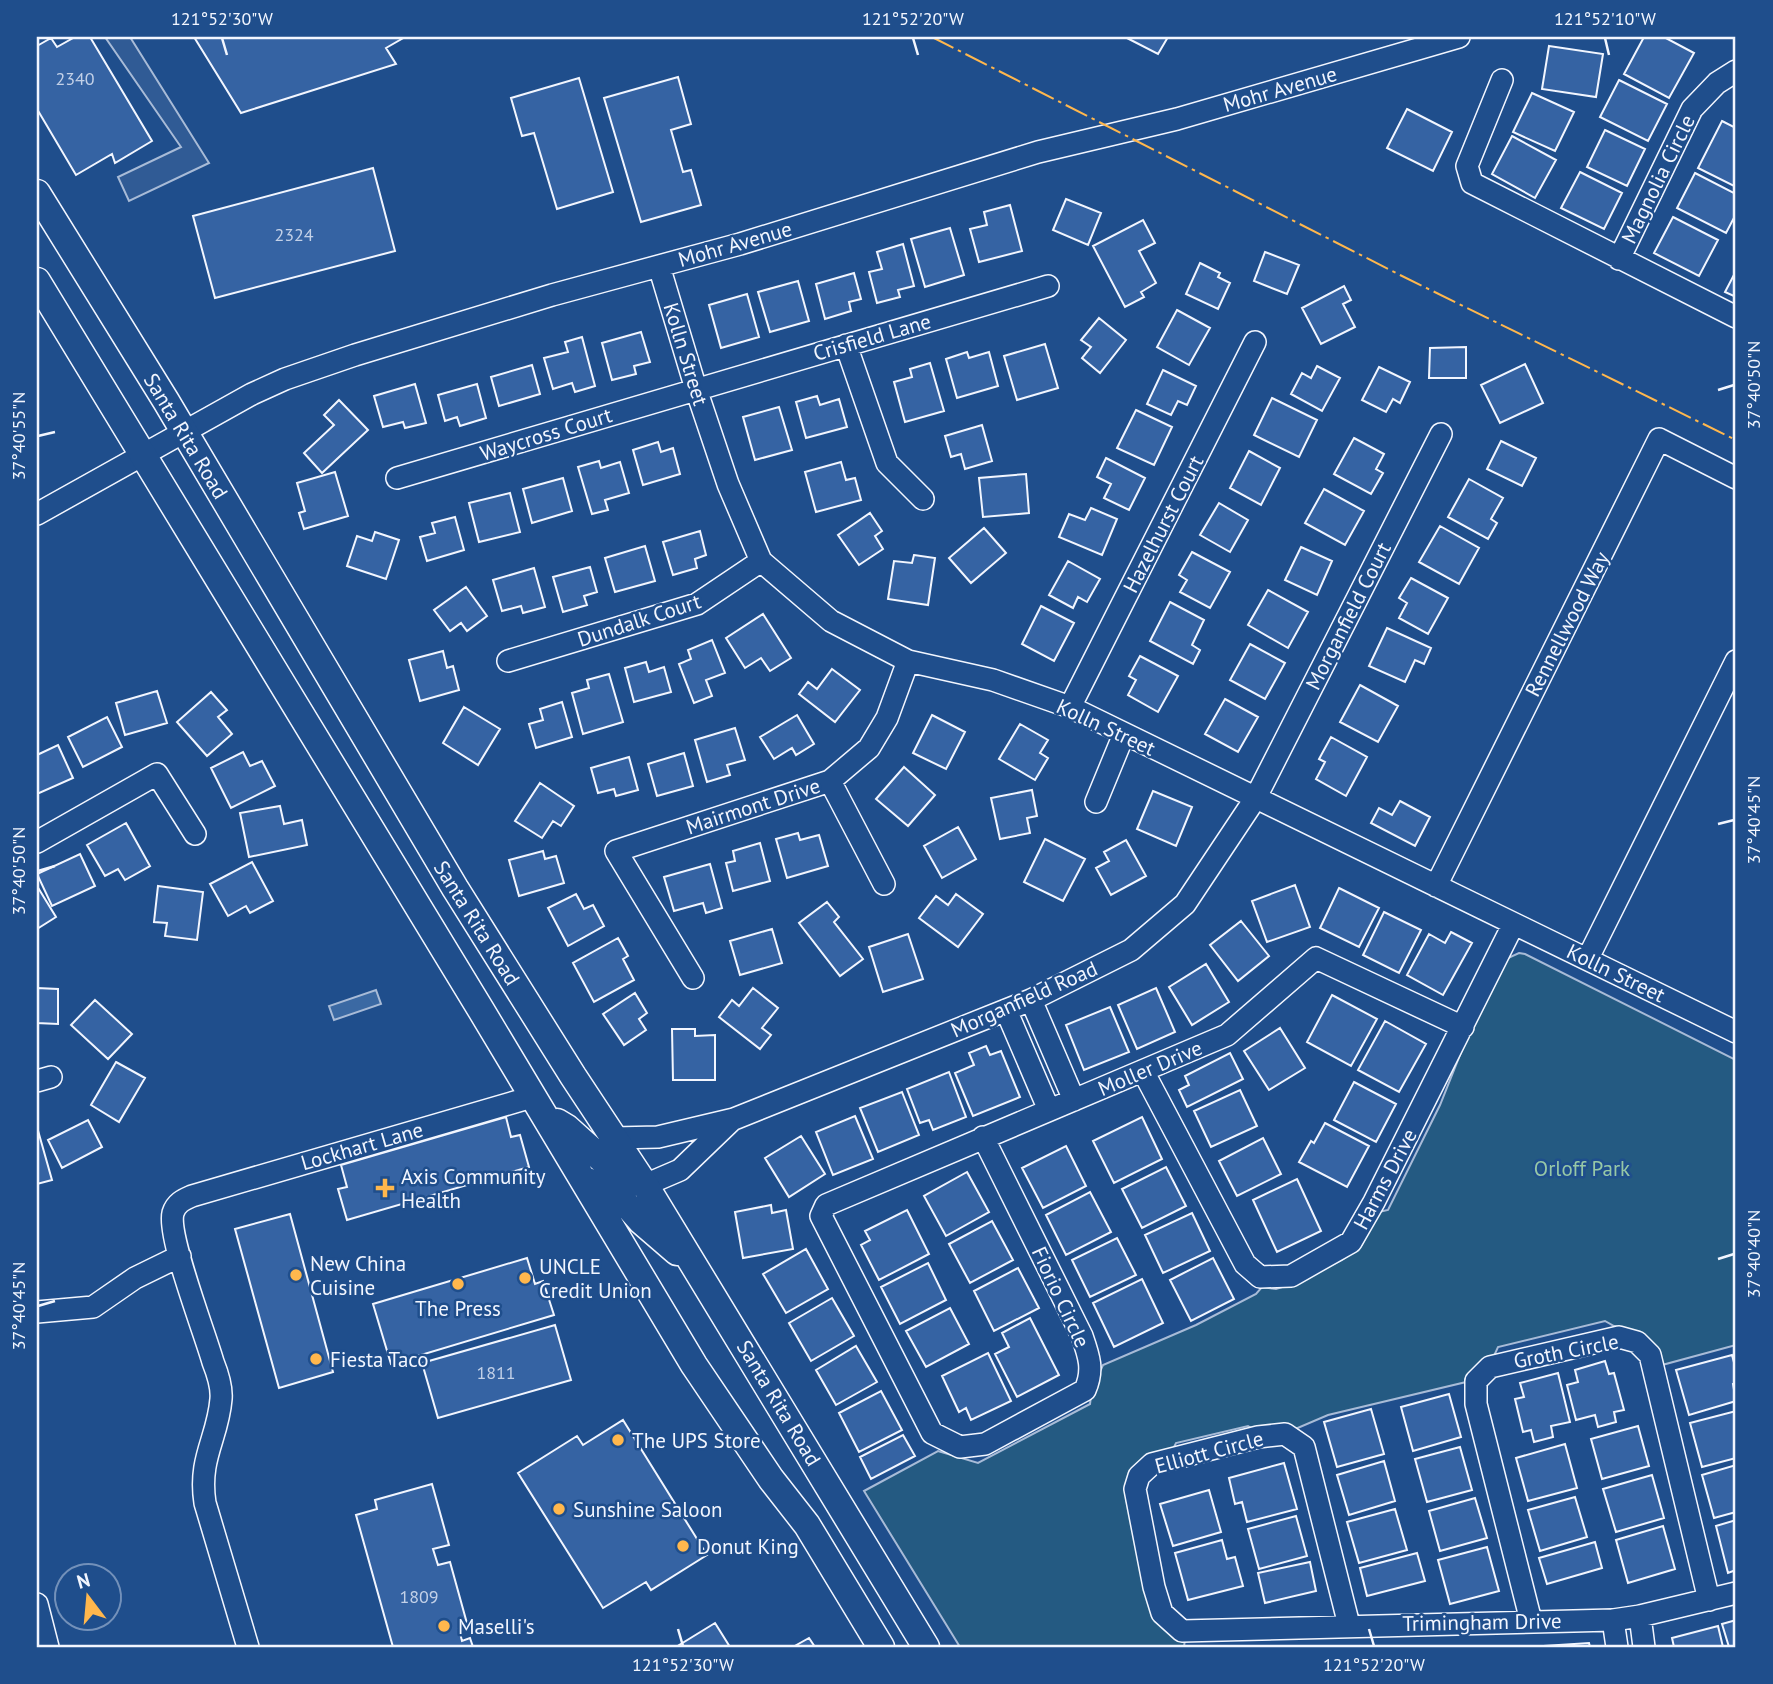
<svg xmlns="http://www.w3.org/2000/svg" width="1773" height="1684" viewBox="0 0 1773 1684" font-family="'PT Sans',sans-serif">
<style>
.green{fill:#245a82;stroke:#a8bbd7;stroke-width:2}
.parking{fill:#305b95;stroke:#a8bbd7;stroke-width:2}
.water{fill:#3b69a3;stroke:#a8bbd7;stroke-width:2}
.building{fill:#3563a3;stroke:#f2f6ff;stroke-width:2}
.lines{fill:none;stroke-linecap:round;stroke-linejoin:round}
.minor-casing{stroke:#f2f6ff;stroke-width:24}
.major-casing{stroke:#f2f6ff;stroke-width:29}
.minor{stroke:#1f4e8c;stroke-width:21}
.major{stroke:#1f4e8c;stroke-width:26}
.power{stroke:#ffb74d;stroke-width:2;stroke-dasharray:24 5 3.5 5;stroke-linecap:butt}
.ticks{fill:none;stroke:#f2f6ff;stroke-width:2.5}
.poi-dot{fill:#ffb74d;stroke:#1f4e8c;stroke-width:2.5}
.labels{text-anchor:middle;dominant-baseline:central;stroke-width:5;stroke-linejoin:round;paint-order:stroke}
.number-label{font-size:18px;fill:#c3d1e8}
.street-label{font-size:21px;fill:#f2f6ff;stroke:#1f4e8c}
.park-label{font-size:21px;fill:#97c8a6;stroke:#1f4e8c}
.poi-label{font-size:21px;fill:#f2f6ff;stroke:#1f4e8c;text-anchor:start}
.neatline{fill:none;stroke:#f2f6ff;stroke-width:2.5}
.ticks-label{font-size:18px;text-anchor:middle;fill:#f2f6ff}
</style>
<rect width="100%" height="100%" fill="#1f4e8c"/>
<!-- green -->
<path class="green" d="M1519,953L1525,954L1736,1060V1345L1662,1365L1639,1333L1614,1326L1605,1321L1498,1347L1494,1356L1466,1382L1328,1415L1293,1430L1256,1431L1248,1426L1176,1443L1172,1451L1127,1483L1126,1499L1155,1613L1185,1639L1184,1647H960L864,1491L938,1451L978,1463L1090,1404L1092,1389L1103,1365L1196,1325L1256,1294L1262,1287L1276,1289L1295,1283L1342,1260L1361,1246L1379,1212L1388,1210L1440,1105L1464,1045L1505,963L1508,958Z"/>
<!-- parking -->
<path class="parking" d="M105,37H130L209,163L129,201L118,177L181,147Z"/>
<!-- water -->
<path class="water" d="M376,990L381,1004L334,1020L329,1006Z"/>
<!-- building -->
<path class="building" d="M75,37H90L152,141L115,163L112,154L76,175L37,109V46L51,38L57,47Z
M194,37H405L386,48L396,64L241,113Z
M1125,37H1168L1158,54Z
M1644,37H1664L1694,53L1669,98L1624,74Z
M1549,46L1603,54L1596,97L1542,89Z
M678,77L691,124L671,130L683,172L691,170L701,205L641,222L604,98Z
M579,78L613,192L557,209L534,133L522,136L511,98Z
M1619,80L1667,104L1648,141L1600,117Z
M1532,93L1574,112L1555,151L1513,132Z
M1407,109L1452,132L1433,171L1387,148Z
M1722,121L1736,128V187L1698,168Z
M1605,130L1645,149L1627,186L1587,167Z
M1512,136L1556,160L1535,198L1492,174Z
M373,168L395,251L215,298L193,216Z
M1580,172L1622,193L1604,229L1561,208Z
M1695,173L1736,194V214L1726,233L1677,208Z
M1066,199L1101,213L1088,245L1053,230Z
M1010,205L1022,251L979,262L970,229L987,225L984,212Z
M1673,217L1718,240L1699,276L1654,253Z
M1143,220L1155,243L1139,251L1156,283L1141,292L1144,297L1125,307L1093,246Z
M950,228L964,275L925,287L911,239Z
M903,244L914,286L898,290L900,297L877,303L869,272L882,269L877,252Z
M1265,252L1299,265L1287,294L1254,281Z
M1200,263L1220,273L1218,277L1230,283L1218,309L1186,294Z
M1736,271V297L1725,292Z
M854,273L861,299L849,302L851,311L825,319L816,284Z
M798,281L809,321L770,332L758,292Z
M1344,286L1351,300L1343,304L1355,327L1321,344L1302,308Z
M747,294L759,337L721,348L709,305Z
M1177,310L1210,328L1189,365L1157,347Z
M1099,318L1126,340L1100,373L1082,358L1091,347L1081,340Z
M641,332L650,362L634,366L636,374L612,380L602,343Z
M582,337L595,386L575,392L572,383L553,389L544,358L568,352L565,342Z
M1045,344L1058,388L1017,400L1004,356Z
M1466,347V378H1429L1430,348Z
M967,352L969,358L989,352L998,386L957,398L946,359Z
M930,363L944,411L905,422L894,382L912,377L910,369Z
M1525,364L1543,403L1500,423L1481,385Z
M532,365L540,394L499,406L491,377Z
M1317,366L1340,378L1322,411L1291,394L1302,373L1311,378Z
M1379,367L1410,382L1400,403L1393,399L1386,412L1362,400Z
M1163,370L1196,386L1187,405L1178,401L1171,415L1147,404Z
M415,384L426,423L405,428L403,422L383,427L374,396Z
M477,384L486,418L460,426L457,417L445,421L438,395Z
M817,396L820,405L839,399L847,427L806,438L796,402Z
M1272,398L1317,420L1299,457L1254,435Z
M339,400L368,430L322,473L304,453L334,425L324,415Z
M779,407L792,450L755,460L743,417Z
M1136,410L1172,427L1154,465L1117,448Z
M982,425L992,461L965,469L961,454L951,457L945,436Z
M1354,438L1384,454L1376,469L1383,473L1371,494L1334,474Z
M1501,441L1536,458L1522,486L1487,469Z
M658,442L661,452L673,448L680,474L643,485L633,450Z
M1249,451L1280,468L1261,505L1230,488Z
M1106,458L1145,478L1129,510L1104,498L1111,484L1097,477Z
M599,461L601,468L620,462L629,493L605,500L608,510L592,514L578,467Z
M841,462L846,480L855,478L861,500L816,512L805,472Z
M335,472L348,516L304,529L299,513L305,511L297,483Z
M1026,474L1029,513L983,517L979,478Z
M563,478L572,511L532,523L523,489Z
M1469,479L1503,498L1491,519L1497,523L1488,539L1448,517Z
M1324,489L1364,511L1345,545L1305,523Z
M510,493L520,532L479,542L469,503Z
M1219,503L1248,520L1230,552L1200,535Z
M1091,508L1117,519L1102,555L1059,537L1069,514L1085,520Z
M870,513L882,531L875,536L883,549L859,565L838,535Z
M455,517L464,550L427,561L420,537L435,533L432,523Z
M1440,526L1479,548L1459,584L1419,562Z
M984,528L1006,553L971,583L949,558Z
M700,531L706,555L695,559L697,568L673,575L663,542Z
M375,532L399,540L386,579L347,566L357,536L372,541Z
M645,546L655,581L615,592L605,558Z
M1301,547L1332,561L1317,595L1285,580Z
M1192,552L1230,572L1210,608L1180,592L1187,580L1179,575Z
M914,555L935,558L928,605L888,599L894,561L912,563Z
M1068,561L1100,579L1087,602L1078,597L1073,608L1049,595Z
M590,567L597,592L584,596L587,605L563,612L553,577Z
M534,568L545,607L523,613L521,606L502,611L493,580Z
M1411,578L1448,598L1428,634L1399,618L1407,603L1399,598Z
M466,587L487,616L467,631L461,623L450,631L434,610Z
M1268,590L1308,612L1288,648L1248,625Z
M1170,602L1204,620L1192,645L1200,650L1193,664L1150,641Z
M1041,606L1074,623L1054,661L1022,644Z
M763,614L791,658L770,671L761,658L745,668L726,638Z
M1387,628L1431,648L1424,664L1415,660L1405,682L1369,666Z
M712,640L725,673L706,680L712,696L694,703L679,664L691,659L688,650Z
M1250,644L1285,663L1265,699L1230,680Z
M443,651L447,668L453,666L459,690L420,701L409,660Z
M1140,656L1178,676L1158,712L1128,695L1136,680L1129,676Z
M646,662L649,672L664,667L671,692L634,702L625,668Z
M832,669L860,690L835,722L799,694L808,682L817,689Z
M609,674L623,722L583,734L572,693L589,688L587,680Z
M1360,685L1398,706L1378,742L1340,722Z
M157,691L167,723L125,735L116,703Z
M211,692L227,710L218,717L232,734L207,756L177,722Z
M1225,699L1258,717L1238,752L1205,734Z
M562,702L572,737L536,748L529,724L543,720L540,709Z
M464,707L500,729L478,765L443,743Z
M797,715L814,744L796,755L792,748L774,759L760,737Z
M932,715L965,732L946,769L913,753Z
M107,717L122,747L83,767L68,737Z
M1020,724L1048,740L1040,753L1048,758L1035,780L999,759Z
M735,728L745,760L727,765L730,775L707,782L695,740Z
M1331,737L1367,757L1346,796L1316,779L1325,762L1319,759Z
M58,745L73,778L37,794V755Z
M243,752L250,766L262,761L275,786L231,808L211,768Z
M684,753L693,786L657,796L648,764Z
M629,757L638,790L616,796L614,789L598,793L591,768Z
M904,767L935,795L908,826L876,799Z
M540,783L574,806L561,826L553,821L542,838L515,821Z
M1032,790L1037,816L1027,818L1030,833L1000,839L991,798Z
M1153,791L1192,807L1176,846L1137,829Z
M1400,801L1430,817L1415,846L1371,823L1379,808L1392,815Z
M280,806L284,824L302,820L307,845L249,857L240,813Z
M126,823L150,866L125,880L118,869L105,876L87,845Z
M958,827L976,859L942,878L924,846Z
M798,833L800,840L819,835L828,866L787,878L776,839Z
M1045,839L1085,859L1063,901L1024,882Z
M1126,840L1146,876L1111,895L1096,868L1109,861L1104,852Z
M760,843L770,881L733,891L726,863L735,861L733,851Z
M543,851L545,859L556,856L564,883L519,896L509,860Z
M80,854L95,886L52,906L37,874Z
M252,862L273,901L250,913L246,906L228,916L210,884Z
M710,864L722,908L706,913L703,903L674,911L664,877Z
M1295,885L1310,927L1267,942L1252,901Z
M37,886L56,917L37,929Z
M158,886L203,892L197,940L165,936L167,923L154,922Z
M1339,888L1379,908L1359,947L1320,928Z
M576,894L584,909L593,905L604,926L568,946L548,908Z
M956,894L983,914L958,947L919,918L936,896L948,905Z
M827,902L839,917L834,922L863,959L840,976L799,923Z
M1384,912L1421,930L1399,973L1363,955Z
M1241,921L1269,956L1238,981L1210,945Z
M772,929L782,963L740,975L730,941Z
M1451,932L1472,943L1443,995L1407,975L1429,934L1445,943Z
M908,934L923,979L883,992L869,947Z
M618,938L628,956L623,959L634,980L594,1002L573,963Z
M1206,964L1229,1002L1192,1025L1169,987Z
M37,988L58,989V1024L37,1023Z
M753,988L778,1008L762,1028L771,1035L760,1049L719,1017L732,1000L739,1006Z
M1156,988L1175,1032L1137,1049L1118,1005Z
M635,993L647,1013L639,1019L646,1030L624,1045L603,1014Z
M1332,995L1377,1019L1351,1066L1307,1042Z
M95,1000L132,1034L108,1059L71,1025Z
M1110,1007L1129,1052L1084,1070L1066,1025Z
M1385,1021L1426,1044L1399,1092L1358,1070Z
M1280,1028L1305,1068L1269,1090L1244,1051Z
M672,1029H695V1036L715,1035V1080H673Z
M986,1046L990,1055L1001,1051L1020,1097L973,1116L955,1073L974,1065L969,1053Z
M1230,1053L1243,1079L1187,1107L1179,1090L1189,1085L1185,1076Z
M116,1062L145,1078L119,1122L91,1105Z
M949,1072L966,1117L933,1130L929,1120L920,1123L907,1089Z
M1354,1082L1396,1104L1376,1142L1334,1120Z
M1240,1090L1257,1126L1211,1147L1194,1111Z
M902,1092L919,1135L878,1152L860,1108Z
M855,1116L873,1159L833,1175L816,1132Z
M506,1117L511,1137L520,1135L529,1167L347,1220L338,1189L347,1187L341,1165Z
M1142,1117L1162,1159L1114,1183L1093,1141Z
M88,1120L102,1147L62,1168L48,1140Z
M1325,1123L1369,1146L1347,1187L1299,1162L1311,1141L1314,1143Z
M37,1127L52,1180L37,1184Z
M801,1136L825,1174L789,1197L765,1158Z
M1263,1138L1281,1174L1237,1196L1219,1161Z
M1066,1146L1086,1186L1043,1208L1022,1168Z
M1166,1167L1186,1206L1142,1228L1122,1189Z
M967,1172L989,1212L946,1236L924,1196Z
M1297,1179L1321,1231L1277,1252L1253,1200Z
M1090,1192L1111,1232L1066,1255L1046,1215Z
M771,1205L772,1213L786,1210L793,1249L743,1258L735,1212Z
M907,1210L929,1254L879,1280L861,1245L870,1240L865,1231Z
M1192,1213L1210,1251L1163,1273L1145,1235Z
M290,1214L333,1372L279,1388L235,1229Z
M992,1221L1013,1260L970,1283L949,1244Z
M1117,1238L1136,1275L1090,1297L1072,1260Z
M806,1249L828,1289L786,1313L763,1274Z
M527,1258L535,1284L543,1281L554,1315L391,1364L373,1304Z
M1213,1258L1234,1299L1191,1321L1170,1280Z
M928,1263L946,1300L900,1324L881,1287Z
M1018,1268L1039,1308L994,1331L974,1291Z
M1142,1279L1163,1323L1114,1347L1093,1303Z
M832,1298L854,1336L811,1361L789,1323Z
M950,1308L969,1344L926,1367L906,1331Z
M1030,1318L1059,1375L1017,1397L995,1354L1009,1347L1002,1333Z
M555,1325L571,1380L438,1418L422,1363Z
M856,1346L877,1382L836,1405L816,1370Z
M988,1353L1011,1401L971,1420L966,1408L959,1412L942,1376Z
M1732,1355L1736,1370V1383L1733,1384L1736,1401L1689,1415L1676,1370Z
M1605,1361L1609,1374L1614,1373L1624,1410L1614,1412L1616,1422L1598,1427L1595,1415L1576,1420L1567,1385L1578,1382L1575,1370Z
M1558,1373L1570,1422L1551,1426L1553,1437L1534,1442L1531,1430L1523,1432L1515,1399L1524,1397L1520,1383Z
M881,1391L902,1430L859,1452L839,1413Z
M1449,1394L1461,1437L1413,1451L1401,1407Z
M1371,1409L1384,1454L1337,1467L1324,1422Z
M1736,1411V1458L1702,1467L1690,1423Z
M623,1420L707,1555L651,1590L646,1582L603,1608L518,1473L577,1436L583,1445Z
M1638,1426L1649,1466L1602,1479L1591,1439Z
M903,1435L915,1456L871,1479L860,1457Z
M1565,1444L1577,1488L1528,1501L1516,1458Z
M1460,1447L1472,1490L1427,1502L1415,1459Z
M1384,1461L1395,1501L1349,1515L1337,1475Z
M1284,1463L1297,1509L1247,1522L1242,1502L1235,1504L1229,1478Z
M1736,1465V1512L1714,1518L1702,1475Z
M1652,1475L1664,1518L1616,1532L1603,1489Z
M432,1484L449,1545L433,1549L438,1565L450,1562L468,1627L459,1629L462,1641L470,1638L473,1647H393L356,1515L377,1509L375,1500Z
M1209,1490L1221,1532L1173,1546L1160,1504Z
M1575,1497L1587,1537L1540,1551L1528,1510Z
M1475,1498L1487,1538L1440,1551L1429,1511Z
M1395,1509L1407,1550L1359,1563L1347,1522Z
M1296,1516L1307,1556L1259,1569L1248,1529Z
M1736,1520V1570L1728,1573L1716,1526Z
M1663,1526L1675,1569L1628,1583L1616,1540Z
M1222,1540L1227,1559L1235,1557L1243,1586L1188,1600L1175,1553Z
M1595,1542L1602,1568L1547,1584L1539,1558Z
M1487,1547L1499,1591L1450,1604L1438,1560Z
M1417,1553L1425,1581L1367,1596L1360,1568Z
M1310,1562L1316,1591L1265,1603L1258,1573Z
M1736,1620V1647H1729L1722,1624Z
M715,1623L730,1647H676Z
M1718,1626L1723,1647H1674L1672,1638Z
M809,1638L815,1647H793Z
M1589,1643L1590,1647H1544V1646Z"/>
<g class="lines">
<defs>
<path id="minor" d="M1502,80L1467,166L1472,183L1736,317
M1619,259L1692,109L1717,83L1736,71
M659,266L696,389L728,484L761,561L831,621L908,661L993,680L1070,707L1736,1032
M846,345L887,463L923,499
M397,478L1048,286
M37,514L252,394L285,379L355,355L552,295L740,244L1038,152L1177,119L1459,37
M508,661L697,604L761,561
M1070,707L1255,342
M830,781L884,884
M1096,802L1124,734
M37,842L157,774L195,834
M1436,886L1659,439L1736,478
M1588,958L1736,661
M693,978L616,851L830,781L869,748L887,718L908,661
M1031,1000L1074,1100
M1006,1010L1049,1110
M1143,1071L1245,1264L1260,1277L1291,1276L1351,1242L1374,1202L1513,925
M37,1081L51,1077
M983,1137L1082,1336C1089,1356 1094,1370 1085,1390L985,1444L960,1447L932,1433L821,1216L826,1205L1227,1035L1316,958L1463,1027
M614,1138L658,1137L734,1119L1031,1000L1131,950L1185,904L1255,799L1441,434
M645,1185L680,1170L732,1120
M37,1312L93,1307L135,1278L180,1256
M37,1604L48,1647
M1640,1616L1644,1647
M1613,1620L1617,1647
M1531,1621L1476,1404V1381L1490,1367L1619,1337L1637,1342L1650,1355L1709,1600
M1349,1625L1304,1447L1285,1434L1258,1437L1152,1464L1139,1476L1135,1489L1154,1587L1162,1613L1182,1631L1613,1620L1640,1616L1736,1593
M248,1647L205,1503C198,1458 218,1438 221,1399C222,1388 217,1372 213,1362C205,1333 167,1236 173,1213C176,1203 183,1200 192,1196L532,1097"/>
<path id="major" d="M37,193L166,401L455,888L573,1076L645,1185L926,1647
M37,281L481,1010L694,1365L771,1479L807,1525L881,1647
M557,1122L567,1128L616,1172L644,1185
M583,1179L618,1195L641,1221L677,1252"/>
</defs>
<!-- minor casing -->
<use href="#minor" class="minor-casing"/>
<!-- major casing -->
<use href="#major" class="major-casing"/>
<!-- minor -->
<use href="#minor" class="minor"/>
<!-- major -->
<use href="#major" class="major"/>
<!-- power -->
<path class="power" d="M932,37L1400,275L1736,440"/>
</g>
<!-- ticks -->
<path class="ticks" d="M222,38L227,55M913,38L918,55M1605,38L1609,55M1718,390L1734,385M38,436L55,432M1718,824L1734,820M38,871L55,866M1718,1259L1734,1254M38,1306L55,1301M678,1629L683,1646M1369,1629L1374,1646"/>
<!-- markers -->
<g class="poi-dot">
<path d="M381.5 1177.5h7v7h7v7h-7v7h-7v-7h-7v-7h7z"/>
<circle cx="296" cy="1275" r="7"/>
<circle cx="525" cy="1278" r="7"/>
<circle cx="458" cy="1284" r="7"/>
<circle cx="316" cy="1359" r="7"/>
<circle cx="618" cy="1440" r="7"/>
<circle cx="559" cy="1509" r="7"/>
<circle cx="683" cy="1546" r="7"/>
<circle cx="444" cy="1626" r="7"/>
</g>
<g class="labels">
<!-- number labels -->
<g class="number-label">
<text x="75" y="78">2340</text>
<text x="294" y="234">2324</text>
<text x="496" y="1372">1811</text>
<text x="419" y="1596">1809</text>
</g>
<!-- street labels -->
<g class="street-label">
<text transform="translate(1280 89) rotate(-16)">Mohr Avenue</text>
<text transform="translate(1658 179) rotate(-64)">Magnolia Circle</text>
<text transform="translate(735 244) rotate(-16)">Mohr Avenue</text>
<text transform="translate(872 337) rotate(-16)">Crisfield Lane</text>
<text transform="translate(686 354) rotate(73)">Kolln Street</text>
<text transform="translate(546 434) rotate(-17)">Waycross Court</text>
<text transform="translate(186 436) rotate(59)">Santa Rita Road</text>
<text transform="translate(1163 524) rotate(-63)">Hazelhurst Court</text>
<text transform="translate(1348 616) rotate(-63)">Morganfield Court</text>
<text transform="translate(639 620) rotate(-18)">Dundalk Court</text>
<text transform="translate(1567 624) rotate(-63)">Rennellwood Way</text>
<text transform="translate(1106 727) rotate(25)">Kolln Street</text>
<text transform="translate(753 806) rotate(-18)">Mairmont Drive</text>
<text transform="translate(477 923) rotate(58)">Santa Rita Road</text>
<text transform="translate(1616 973) rotate(26)">Kolln Street</text>
<text transform="translate(1024 999) rotate(-24)">Morganfield Road</text>
<text transform="translate(1150 1068) rotate(-23)">Moller Drive</text>
<text transform="translate(362 1146) rotate(-16)">Lockhart Lane</text>
<text transform="translate(1385 1179) rotate(-62)">Harms Drive</text>
<text transform="translate(1061 1297) rotate(65)">Fiorio Circle</text>
<text transform="translate(1566 1351) rotate(-11)">Groth Circle</text>
<text transform="translate(779 1403) rotate(59)">Santa Rita Road</text>
<text transform="translate(1209 1452) rotate(-15)">Elliott Circle</text>
<text transform="translate(1482 1622) rotate(-1)">Trimingham Drive</text>
</g>
<!-- park labels -->
<g class="park-label">
<text x="1582" y="1168">Orloff Park</text>
</g>
<!-- poi labels -->
<g class="poi-label">
<text x="401" y="1176">Axis Community<tspan x="401" dy="24">Health</tspan></text>
<text x="310" y="1263">New China<tspan x="310" dy="24">Cuisine</tspan></text>
<text x="539" y="1266">UNCLE<tspan x="539" dy="24">Credit Union</tspan></text>
<text x="458" y="1308" text-anchor="middle">The Press</text>
<text x="330" y="1359">Fiesta Taco</text>
<text x="632" y="1440">The UPS Store</text>
<text x="573" y="1509">Sunshine Saloon</text>
<text x="697" y="1546">Donut King</text>
<text x="458" y="1626">Maselli's</text>
</g>
</g>
<!-- border -->
<rect width="1773" height="1684" fill="none" stroke="#1f4e8c" stroke-width="77"/>
<!-- north arrow -->
<g transform="translate(88 1597) rotate(344)"><circle r="33" fill="#1f4e8c" stroke="#7391ba" stroke-width="2"/>
<path d="M0-5L12 26L0 18L-12 26Z" fill="#ffb74d"/>
<text y="-10" font-size="19" font-weight="bold" text-anchor="middle" fill="#f2f6ff">N</text>
</g>
<rect x="38" y="38" width="1696" height="1608" class="neatline"/>
<g class="ticks-label">
<text x="222" y="25">121°52'30"W</text>
<text x="913" y="25">121°52'20"W</text>
<text x="1605" y="25">121°52'10"W</text>
<text transform="translate(1754 385) rotate(-90)" y="6">37°40'50"N</text>
<text transform="translate(19 436) rotate(-90)" y="6">37°40'55"N</text>
<text transform="translate(1754 820) rotate(-90)" y="6">37°40'45"N</text>
<text transform="translate(19 871) rotate(-90)" y="6">37°40'50"N</text>
<text transform="translate(1754 1254) rotate(-90)" y="6">37°40'40"N</text>
<text transform="translate(19 1306) rotate(-90)" y="6">37°40'45"N</text>
<text x="683" y="1671">121°52'30"W</text>
<text x="1374" y="1671">121°52'20"W</text>
</g>
</svg>
